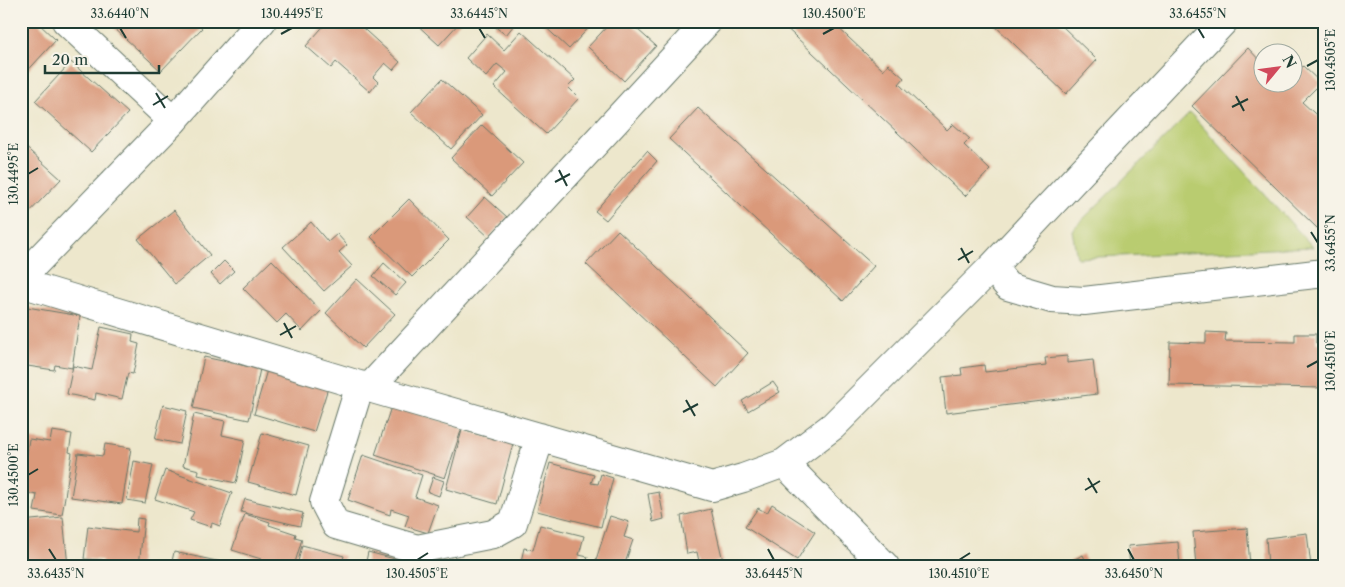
<svg xmlns="http://www.w3.org/2000/svg" width="1345" height="587" viewBox="0 0 1345 587" font-family="'Libre Caslon Text',serif">
<style>
.green{fill:#b9cc70;stroke:#6c8452}
.building{fill:#da997a}
.lines{fill:none;stroke-linecap:round;stroke-linejoin:round}
.minor-casing{stroke:#677869;stroke-width:30}
.tertiary-casing{stroke:#677869;stroke-width:30}
.minor{stroke:#fff;stroke-width:28}
.tertiary{stroke:#fff;stroke-width:28}
.ticks{fill:none;stroke:#1f3d34;stroke-width:2}
.neatline{fill:none;stroke:#1f3d34;stroke-width:2}
.ticks-label{font-size:12px;text-anchor:middle;fill:#1f3d34}
</style>
<rect width="100%" height="100%" fill="#f7f3e8"/>
<filter id="ink" filterUnits="userSpaceOnUse"><feTurbulence type="fractalNoise" baseFrequency=".02" numOctaves="2"/><feDisplacementMap in="SourceGraphic" scale="10" xChannelSelector="R" yChannelSelector="G"/><feConvolveMatrix kernelMatrix="1 2 1 2 8 2 1 2 1" color-interpolation-filters="sRGB"/></filter>
<filter id="wash" filterUnits="userSpaceOnUse"><feTurbulence type="fractalNoise" baseFrequency=".0096" numOctaves="4" result="noise"/><feDisplacementMap in="SourceGraphic" scale="20" xChannelSelector="R" yChannelSelector="G"/><feGaussianBlur stdDeviation="1.12" result="paint"/><feColorMatrix in="noise" values="0 0 0 0 0 0 0 0 0 0 0 0 0 0 0 0 0 1.4 0 .05"/><feComposite in="paint" operator="in"/></filter>
<g filter="url(#wash)">
<rect width="100%" height="100%" fill="#ede7cc"/>
<!-- green -->
<path class="green" d="M1190,113L1313,247L1077,258L1072,230Z"/>
<g id="blocks">
<!-- building -->
<path class="building" d="M21,21H36L56,40L21,78Z
M120,21H195L202,28L161,71L114,28Z
M328,21H355L400,62L393,70L385,63L373,77L378,82L370,92L336,62L331,68L306,46Z
M413,21H461L439,45Z
M498,21H509L514,25L506,35L494,26Z
M539,21H595L569,49Z
M612,21H628L656,46L624,81L588,47Z
M779,21H831L883,70L888,64L904,78L899,84L947,130L953,124L970,139L964,145L990,170L965,196Z
M990,21H1057L1097,60L1066,94Z
M521,31L575,80L568,87L579,98L546,134L494,87L507,72L497,64L486,77L466,58L487,34L504,50Z
M1248,48L1262,63V82H1283L1285,85L1287,82H1292V77L1303,66L1321,83L1302,102L1324,122V221L1317,228L1192,106Z
M71,62L128,113L91,152L35,101Z
M442,79L482,115L451,149L411,112Z
M698,108L874,266L843,301L669,139Z
M482,125L523,163L492,196L451,158Z
M21,143L61,179L25,217L21,214Z
M647,151L657,161L606,220L595,211Z
M485,197L507,217L489,237L467,217Z
M409,199L449,240L412,277L371,237Z
M174,210L210,255L175,284L138,239Z
M311,222L328,242L337,234L347,245L339,252L352,266L324,291L283,247Z
M618,230L748,353L717,387L586,264Z
M272,260L321,311L302,331L286,314L277,323L243,288Z
M224,261L234,271L220,284L211,274Z
M384,263L406,283L395,295L373,276Z
M357,279L395,314L363,348L326,313Z
M27,307L80,316L72,368L55,365L54,370L21,365V344L23,332L21,330V316L27,312Z
M101,327L133,334L132,342L139,344L133,374L128,373L122,399L96,393L95,400L67,394L73,366L92,370Z
M1206,332L1226,333L1225,341L1295,342V334H1316V343H1324V388L1169,385L1170,342L1206,343Z
M1067,356V363L1093,360L1097,394L946,413L942,377L962,375L961,368L984,365L985,372L1046,365L1045,358Z
M204,357L260,369L249,420L193,408Z
M267,370L328,388L314,432L254,414Z
M773,382L780,392L748,411L742,401Z
M392,404L462,428L445,478L375,455Z
M163,405L187,411L180,444L155,439Z
M194,414L225,421L222,435L245,440L236,483L198,475L199,470L183,466Z
M462,430L513,444L497,504L446,489Z
M52,431L72,434L69,452L72,453L62,515L34,511L37,495L21,492L29,439L50,442Z
M262,433L309,446L296,495L248,482Z
M105,444L131,448L122,504L71,497L78,453L103,456Z
M363,455L422,475L415,497L438,505L428,533L405,526L409,515L391,509L390,515L348,500Z
M134,461L153,465L145,503L127,500Z
M550,463L594,475L591,483L598,484L601,474L613,478L601,527L537,511Z
M165,470L232,493L220,526L212,523L211,527L190,520L194,512L155,499Z
M433,477L444,481L439,496L428,492Z
M659,492L664,519L653,522L648,494Z
M245,499L303,513L300,526L241,512Z
M772,504L815,532L797,560L745,527L758,508L767,513Z
M711,509L723,561L700,566L697,552L687,554L681,516Z
M245,514L270,522L269,525L296,534L295,537L302,539L294,566H259L261,559L232,550L241,523H242Z
M610,516L629,522L624,537L633,540L624,566H594Z
M63,517L68,566H21V521Z
M137,518L144,519L139,566H101L102,560L84,559L88,526L136,532Z
M540,525L584,536L579,555L588,557L585,566H520L524,548L533,550Z
M1247,528L1250,566H1196L1193,532Z
M1307,533L1311,566H1268L1266,538Z
M1178,542L1180,566H1130L1128,546Z
M302,545L344,556L341,566H297Z
M174,552L236,565V566H171Z
M368,552L398,560L396,566H365Z
M1083,555L1088,566H1061Z
M471,561L472,566H442V565Z"/>
</g>
</g>
<g filter="url(#ink)">
<use href="#blocks" fill-opacity="0" stroke="#677869" stroke-width="1"/>
<g class="lines">
<defs>
<path id="minor" d="M66,21L173,121
M992,267L1008,286L1052,299L1084,301L1324,273
M21,283L369,388L712,487L743,478L784,463L833,426L992,267L1224,21
M360,385L324,502L336,525L417,549L493,534L513,523L540,437
M369,388L708,21
M784,463L885,566"/>
<path id="tertiary" d="M21,278L173,121L262,21"/>
</defs>
<!-- minor casing -->
<use href="#minor" class="minor-casing"/>
<!-- tertiary casing -->
<use href="#tertiary" class="tertiary-casing"/>
<!-- minor -->
<use href="#minor" class="minor"/>
<!-- tertiary -->
<use href="#tertiary" class="tertiary"/>
</g>
</g>
<!-- ticks -->
<path class="ticks" d="M120,28L126,38M479,28L485,38M1198,28L1204,38M281,34L292,28M823,34L834,28M1307,66L1318,60M156,93L165,108M1236,96L1244,111M153,105L168,96M1232,107L1248,99M559,170L567,186M28,174L38,168M555,182L570,174M1311,232L1318,243M961,248L969,263M958,260L973,251M284,323L292,338M280,335L296,326M1307,367L1318,361M686,400L695,416M683,412L698,404M28,475L38,469M1088,478L1097,493M1085,490L1100,481M49,549L56,560M768,549L774,560M1128,549L1134,560M417,560L428,553M959,560L970,553"/>
<!-- margin -->
<rect width="1345" height="587" fill="none" stroke="#f7f3e8" stroke-width="55"/>
<!-- north arrow -->
<g transform="translate(1278 68) rotate(61)"><circle r="24" fill="#f7f3e8" stroke="#a1aaa0"/>
<path d="M0-4L9 19L0 12L-9 19Z" fill="#d1495b"/>
<text y="-8" font-size="14" font-weight="bold" text-anchor="middle" fill="#1f3d34">N</text>
</g>
<!-- scale -->
<path d="M45 65v8h114v-8" fill="none" stroke="#1f3d34" stroke-width="2.5"/>
<text x="52" y="65" font-size="15" fill="#1f3d34" stroke="#f7f3e8" stroke-width="4" paint-order="stroke">20 m</text>
<rect x="28" y="28" width="1290" height="532" class="neatline"/>
<g class="ticks-label">
<text x="120" y="18">33.6440°N</text>
<text x="292" y="18">130.4495°E</text>
<text x="479" y="18">33.6445°N</text>
<text x="834" y="18">130.4500°E</text>
<text x="1198" y="18">33.6455°N</text>
<text transform="translate(1331 60) rotate(-90)" y="4">130.4505°E</text>
<text transform="translate(14 174) rotate(-90)" y="4">130.4495°E</text>
<text transform="translate(1331 243) rotate(-90)" y="4">33.6455°N</text>
<text transform="translate(1331 361) rotate(-90)" y="4">130.4510°E</text>
<text transform="translate(14 475) rotate(-90)" y="4">130.4500°E</text>
<text x="56" y="578">33.6435°N</text>
<text x="417" y="578">130.4505°E</text>
<text x="774" y="578">33.6445°N</text>
<text x="959" y="578">130.4510°E</text>
<text x="1134" y="578">33.6450°N</text>
</g>
</svg>
